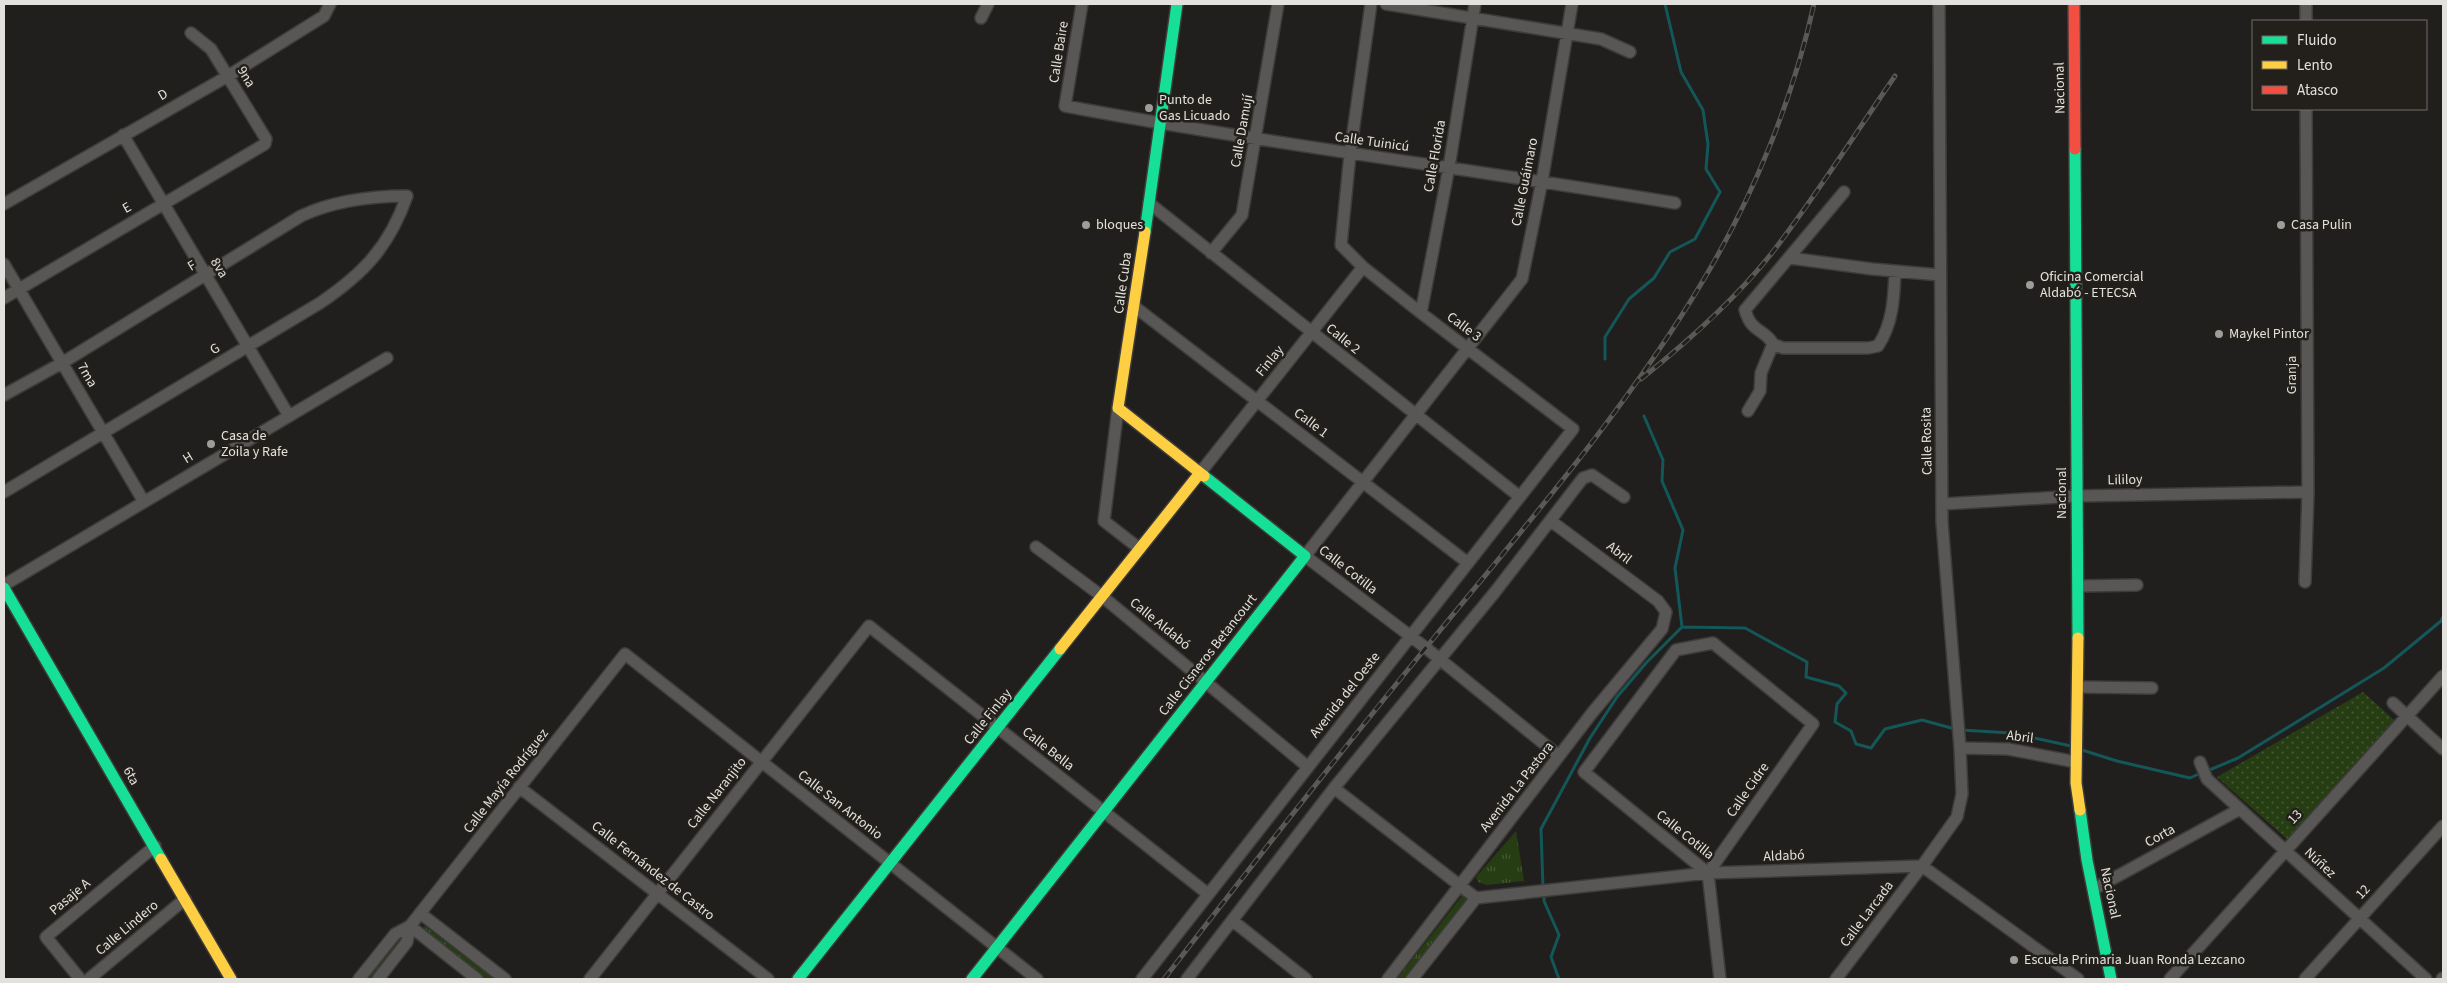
<svg xmlns="http://www.w3.org/2000/svg" width="2447" height="983" viewBox="0 0 2447 983" font-family="'Source Sans 3',sans-serif">
<style>
.grass{fill:url(#grass-tufts)}
.park{fill:url(#park-dots)}
.lines{fill:none;stroke-linecap:round;stroke-linejoin:round}
.stream{stroke:#145759;stroke-width:3}
.street-casing{stroke:#3d3c3a;stroke-width:14}
.fast-casing{stroke:#3d3c3a;stroke-width:14}
.slow-casing{stroke:#3d3c3a;stroke-width:14}
.jam-casing{stroke:#3d3c3a;stroke-width:14}
.street{stroke:#595755;stroke-width:11}
.fast{stroke:#16e098;stroke-width:11}
.slow{stroke:#ffcf43;stroke-width:11}
.jam{stroke:#f24e42;stroke-width:11}
.rail-casing{stroke:#5a5957;stroke-width:5}
.rail{stroke:#23201b;stroke-width:3;stroke-dasharray:9;stroke-linecap:butt}
.poi-dot{fill:#9f9d9a;stroke:#23201b;stroke-width:2}
.labels{text-anchor:middle;dominant-baseline:central;stroke-width:5;stroke-linejoin:round;paint-order:stroke}
.street-label{font-size:14px;fill:#e3e1dd;stroke:#23201b}
.poi-label{font-size:14px;fill:#e3e1dd;stroke:#23201b;text-anchor:start}
</style>
<defs>
<pattern id="grass-tufts" width="24" height="20" patternUnits="userSpaceOnUse" patternTransform="scale(1.25)"><rect width="24" height="20" fill="#263d13"/><path d="M3 7l-1-3M5 7V3M7 7l1-3M15 17l-1-3M17 17v-4M19 17l1-3" fill="none" stroke="#455935"/></pattern>
<pattern id="park-dots" width="8" height="8" patternUnits="userSpaceOnUse" patternTransform="scale(1.25)"><rect width="8" height="8" fill="#263d13"/><path d="M2 2h.1M6 6h.1" fill="none" stroke="#455935" stroke-width="1.8" stroke-linecap="round"/></pattern>
</defs>
<rect width="100%" height="100%" fill="#211f1d"/>
<!-- grass -->
<path class="grass" d="M1516,831L1524,881L1487,885L1478,882L1476,877Z
M1462,896L1467,900L1405,979H1397Z
M425,926L494,979H484L421,930Z
M395,938L402,944L374,979H362Z"/>
<!-- park -->
<path class="park" d="M2363,692L2394,720L2288,840L2217,777Z"/>
<g class="lines">
<!-- stream -->
<path class="stream" d="M1605,359V337L1629,299L1654,278L1670,252L1695,239L1720,192L1706,169L1708,144L1703,110L1681,72L1665,4
M1644,416L1663,460L1662,481L1683,530L1675,568L1682,627
M1961,730L2011,733L2071,746
M2082,750L2117,761L2190,778L2201,773
M2207,771L2238,758L2384,668L2441,621L2443,617
M1543,888L1541,829L1590,738L1617,697L1646,663L1682,627L1745,628L1807,662L1806,677L1839,686L1846,693L1837,704L1835,722L1851,731L1856,744L1871,748L1885,729L1922,720L1955,729
M1544,894V901L1559,935L1551,957L1559,979"/>
<defs>
<path id="street" d="M1082,4L1065,106C1268,144 1472,169 1675,203
M1386,4L1601,39L1630,52
M2306,4V21
M981,18L988,4
M123,135L289,416
M1844,192L1745,310C1752,334 1764,328 1773,344L1783,348H1868L1878,346C1893,323 1894,298 1895,271
M1149,203L1520,497
M4,204L228,76L324,16L330,4
M1211,253L1242,215L1278,4
M1790,258L1872,269L1940,275
M4,264L144,502
M4,298L265,144L266,139L211,49L191,33
M1135,307L1468,563
M1421,313L1449,167L1475,4
M4,395L62,363L301,216C333,201 371,196 407,196C389,247 364,273 320,303L4,492
M1118,408L1104,521L1140,549
M1748,411L1760,391L1761,373L1773,344
M1200,473L1363,267
M1943,504L2077,496L2308,492
M1036,547L1103,597L1308,767
M2305,582L2308,492L2306,109
M4,585L387,358
M2079,586L2137,585
M2079,687L2152,688
M2393,703L2443,749
M1960,748L2008,749L2076,762
M1559,756L1426,648L1305,556L1522,279L1542,181L1572,4
M2200,762L2207,779L2426,979
M519,787L768,979
M1334,788L1476,898L1708,873L1922,866L2078,979
M1708,873L1813,724L1713,643L1676,650L1584,772L1708,873L1720,979
M2094,889L2240,809
M420,913L505,979
M1233,921L1306,979
M410,926L477,979
M80,979L46,937L155,846
M89,979L185,899
M359,979L395,934L410,926L625,654L1037,979
M378,979L407,942L410,926
M590,979L869,626L1208,894
M1142,979L1573,429L1421,313L1363,267L1341,245L1350,154L1371,4
M1187,979L1334,788L1495,592L1583,478L1592,475L1624,497
M1388,979L1592,713L1662,629L1666,612L1658,601L1551,521
M1412,979L1476,898
M1836,979L1922,866L1957,817L1962,794L1960,748L1942,522L1939,4
M2170,979L2443,676
M2305,979L2443,826
M2442,979L2443,978"/>
<path id="fast" d="M2075,149L2078,638
M1145,232L1177,4
M4,588L161,859
M2080,810L2087,860L2111,979
M798,979L1060,649
M972,979L1305,556L1204,476"/>
<path id="slow" d="M1145,232L1118,408L1204,476
M2078,638L2076,783L2080,810
M1060,649L1200,473
M161,859L231,979"/>
<path id="jam" d="M2074,4L2075,149"/>
</defs>
<!-- street casing -->
<use href="#street" class="street-casing"/>
<!-- fast casing -->
<use href="#fast" class="fast-casing"/>
<!-- slow casing -->
<use href="#slow" class="slow-casing"/>
<!-- jam casing -->
<use href="#jam" class="jam-casing"/>
<!-- street -->
<use href="#street" class="street"/>
<!-- fast -->
<use href="#fast" class="fast"/>
<!-- slow -->
<use href="#slow" class="slow"/>
<!-- jam -->
<use href="#jam" class="jam"/>
<defs>
<path id="rail" d="M1641,379C1691,339 1743,293 1781,241C1821,188 1857,131 1895,76
M1164,979C1252,865 1341,751 1433,639C1526,525 1629,406 1704,279C1754,195 1793,99 1814,4"/>
</defs>
<!-- rail casing -->
<use href="#rail" class="rail-casing"/>
<!-- rail -->
<use href="#rail" class="rail"/>
</g>
<!-- markers -->
<g class="poi-dot">
<circle cx="1149" cy="108" r="5"/>
<circle cx="1086" cy="225" r="5"/>
<circle cx="2281" cy="225" r="5"/>
<circle cx="2030" cy="285" r="5"/>
<circle cx="2219" cy="334" r="5"/>
<circle cx="211" cy="444" r="5"/>
<circle cx="2014" cy="960" r="5"/>
</g>
<g class="labels">
<!-- street labels -->
<g class="street-label">
<text transform="translate(1059 52) rotate(-81)">Calle Baire</text>
<text transform="translate(246 77) rotate(59)">9na</text>
<text transform="translate(2060 88) rotate(-91)">Nacional</text>
<text transform="translate(163 95) rotate(-30)">D</text>
<text transform="translate(1242 131) rotate(-80)">Calle Damují</text>
<text transform="translate(1372 142) rotate(8)">Calle Tuinicú</text>
<text transform="translate(1435 156) rotate(-80)">Calle Florida</text>
<text transform="translate(1525 182) rotate(-79)">Calle Guáimaro</text>
<text transform="translate(127 208) rotate(-30)">E</text>
<text transform="translate(192 266) rotate(-31)">F</text>
<text transform="translate(219 268) rotate(59)">8va</text>
<text transform="translate(1123 283) rotate(-82)">Calle Cuba</text>
<text transform="translate(1464 327) rotate(37)">Calle 3</text>
<text transform="translate(1343 339) rotate(39)">Calle 2</text>
<text transform="translate(215 349) rotate(-32)">G</text>
<text transform="translate(1270 361) rotate(-51)">Finlay</text>
<text transform="translate(87 375) rotate(60)">7ma</text>
<text transform="translate(2292 375) rotate(-90)">Granja</text>
<text transform="translate(1311 423) rotate(37)">Calle 1</text>
<text transform="translate(1927 441) rotate(-91)">Calle Rosita</text>
<text transform="translate(188 458) rotate(-31)">H</text>
<text transform="translate(2125 480) rotate(-1)">Lililoy</text>
<text transform="translate(2062 493) rotate(-90)">Nacional</text>
<text transform="translate(1619 553) rotate(37)">Abril</text>
<text transform="translate(1348 570) rotate(38)">Calle Cotilla</text>
<text transform="translate(1160 624) rotate(39)">Calle Aldabó</text>
<text transform="translate(1208 655) rotate(-52)">Calle Cisneros Betancourt</text>
<text transform="translate(1345 695) rotate(-52)">Avenida del Oeste</text>
<text transform="translate(988 717) rotate(-51)">Calle Finlay</text>
<text transform="translate(2020 737) rotate(7)">Abril</text>
<text transform="translate(1048 749) rotate(38)">Calle Bella</text>
<text transform="translate(131 776) rotate(60)">6ta</text>
<text transform="translate(506 781) rotate(-52)">Calle Mayía Rodríguez</text>
<text transform="translate(1517 787) rotate(-52)">Avenida La Pastora</text>
<text transform="translate(1748 790) rotate(-55)">Calle Cidre</text>
<text transform="translate(717 793) rotate(-52)">Calle Naranjito</text>
<text transform="translate(840 805) rotate(38)">Calle San Antonio</text>
<text transform="translate(2295 817) rotate(-48)">13</text>
<text transform="translate(1685 835) rotate(39)">Calle Cotilla</text>
<text transform="translate(2160 836) rotate(-29)">Corta</text>
<text transform="translate(1784 856) rotate(-2)">Aldabó</text>
<text transform="translate(2320 863) rotate(43)">Núñez</text>
<text transform="translate(653 871) rotate(38)">Calle Fernández de Castro</text>
<text transform="translate(2363 892) rotate(-48)">12</text>
<text transform="translate(2110 893) rotate(78)">Nacional</text>
<text transform="translate(70 897) rotate(-40)">Pasaje A</text>
<text transform="translate(1867 914) rotate(-53)">Calle Larcada</text>
<text transform="translate(127 928) rotate(-40)">Calle Lindero</text>
</g>
<!-- poi labels -->
<g class="poi-label">
<text x="1159" y="100">Punto de<tspan x="1159" dy="16">Gas Licuado</tspan></text>
<text x="1096" y="225">bloques</text>
<text x="2291" y="225">Casa Pulin</text>
<text x="2040" y="277">Oficina Comercial<tspan x="2040" dy="16">Aldabó - ETECSA</tspan></text>
<text x="2229" y="334">Maykel Pintor</text>
<text x="221" y="436">Casa de<tspan x="221" dy="16">Zoila y Rafe</tspan></text>
<text x="2024" y="960">Escuela Primaria Juan Ronda Lezcano</text>
</g>
</g>
<!-- border -->
<rect width="2447" height="983" fill="none" stroke="#e3e1dd" stroke-width="10"/>
<!-- legend -->
<rect x="2252" y="20" width="175" height="90" fill="#23201b" stroke="#706d69"/>
<rect x="2262" y="36" width="25" height="8" fill="#16e098" stroke="#706d69"/>
<text x="2297" y="45" font-size="15" fill="#e3e1dd">Fluido</text>
<rect x="2262" y="61" width="25" height="8" fill="#ffcf43" stroke="#706d69"/>
<text x="2297" y="70" font-size="15" fill="#e3e1dd">Lento</text>
<rect x="2262" y="86" width="25" height="8" fill="#f24e42" stroke="#706d69"/>
<text x="2297" y="95" font-size="15" fill="#e3e1dd">Atasco</text>
</svg>
